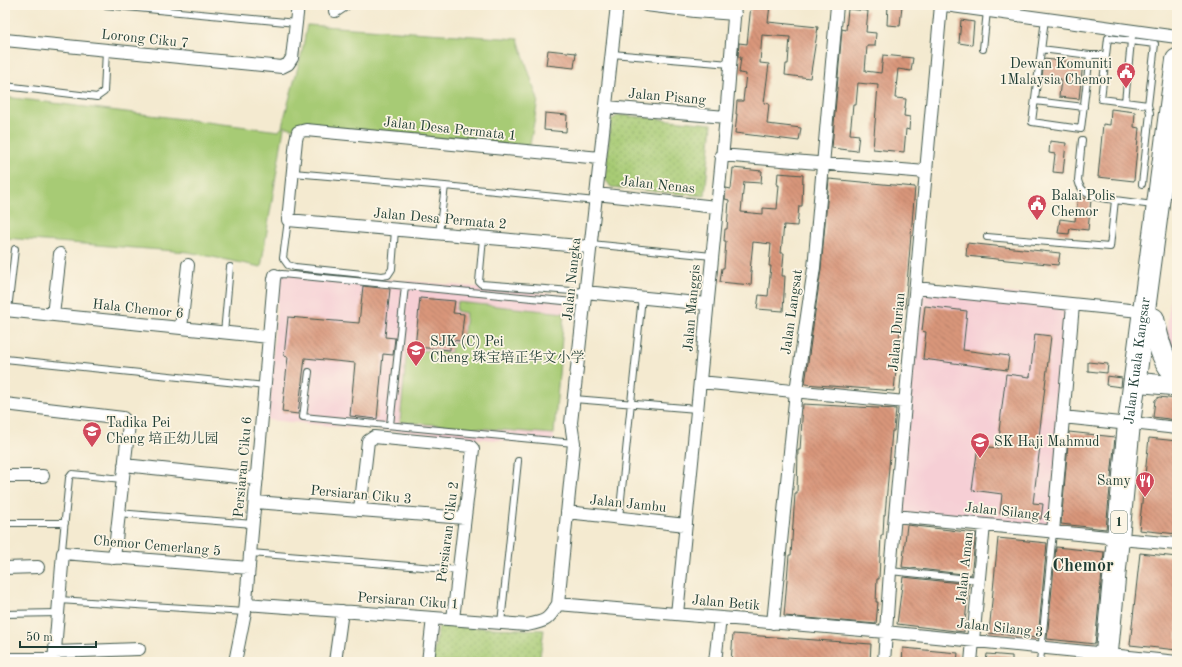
<svg xmlns="http://www.w3.org/2000/svg" width="1182" height="667" viewBox="0 0 1182 667" font-family="'Old Standard TT','Noto Serif SC',serif">
<style>
.built{fill:#f6cfd5}
.grass{fill:#a7cb75;stroke:#638454}
.park{fill:url(#park-dots);stroke:#638454}
.building{fill:url(#building-back-hatch)}
.lines{fill:none;stroke-linecap:round;stroke-linejoin:round}
.lane-casing{stroke:#3f574b;stroke-width:8}
.street-casing{stroke:#3f574b;stroke-width:14}
.primary-casing{stroke:#3f574b;stroke-width:21}
.highway-casing{stroke:#3f574b;stroke-width:24}
.lane{stroke:#fff;stroke-width:6}
.street{stroke:#fff;stroke-width:12}
.primary{stroke:#fff;stroke-width:19}
.highway{stroke:#fff;stroke-width:22}
.labels{text-anchor:middle;dominant-baseline:central;stroke-width:3.5;stroke-linejoin:round;paint-order:stroke}
.shield{fill:#fcf5e5;stroke:#617469;stroke-width:1}
.shield-label{font-size:13px;font-weight:bold;fill:#1f3d34}
.street-label{font-size:14px;fill:#1f3d34;stroke:#fcf5e5}
.poi-label{font-size:14px;fill:#1f3d34;stroke:#fcf5e5;text-anchor:start}
.district-label{font-size:18px;font-weight:bold;fill:#1f3d34;stroke:#fcf5e5}
</style>
<defs>
<pattern id="park-dots" width="8" height="8" patternUnits="userSpaceOnUse"><rect width="8" height="8" fill="#a7cb75"/><path d="M2 2h.1M6 6h.1" fill="none" stroke="#87a661" stroke-width="1.8" stroke-linecap="round"/></pattern>
<pattern id="building-back-hatch" width="6" height="6" patternUnits="userSpaceOnUse"><rect width="6" height="6" fill="#d9967a"/><path d="M-1 5l2 2M0 0l6 6M5-1l2 2" fill="none" stroke="#af7c65"/></pattern>
</defs>
<rect width="100%" height="100%" fill="#fcf5e5"/>
<filter id="ink" filterUnits="userSpaceOnUse"><feTurbulence type="fractalNoise" baseFrequency=".025" numOctaves="2"/><feDisplacementMap in="SourceGraphic" scale="8" xChannelSelector="R" yChannelSelector="G"/><feConvolveMatrix kernelMatrix="1 2 1 2 8 2 1 2 1" color-interpolation-filters="sRGB"/></filter>
<filter id="wash" filterUnits="userSpaceOnUse"><feTurbulence type="fractalNoise" baseFrequency=".012" numOctaves="4" result="noise"/><feDisplacementMap in="SourceGraphic" scale="16" xChannelSelector="R" yChannelSelector="G"/><feGaussianBlur stdDeviation="0.9" result="paint"/><feColorMatrix in="noise" values="0 0 0 0 0 0 0 0 0 0 0 0 0 0 0 0 0 1.4 0 .05"/><feComposite in="paint" operator="in"/></filter>
<g filter="url(#wash)">
<rect width="100%" height="100%" fill="#f4ead0"/>
<!-- built -->
<path class="built" d="M280,270L566,295L553,445L267,420Z
M1173,276H1177V370L1166,334Z
M918,284L1076,300L1053,532L895,516Z"/>
<!-- grass -->
<path class="grass" d="M307,25L518,39L538,100L529,150L301,130L282,126L302,52Z
M5,97L279,131L282,127L284,128L261,267L188,252L5,238Z
M457,302L564,313L554,434L400,422L407,349L451,353L452,343L463,344L466,313L456,311Z"/>
<!-- park -->
<path class="park" d="M619,115L712,124L705,196L611,187L605,179L611,120Z
M439,626L544,630L539,662H432Z"/>
<g id="blocks">
<!-- building -->
<path class="building" d="M751,5H770L768,22L818,27L810,78L785,75L786,64H788L790,37L762,35L760,63L769,64L764,103L769,104L767,124L801,128L799,141L735,133L737,114H736L737,101H743L746,74L739,73L741,57H738L739,43L747,44Z
M888,5H902L900,26L887,25Z
M848,9L868,11L866,32L876,33L875,46H867L865,71L881,73L883,55L913,58L911,71L898,69L895,98L906,99L904,116L910,117L909,130L906,129L904,152L873,149L878,85L858,83L856,105H853L850,134L859,135L857,151L832,148L842,29L846,30Z
M961,20L974,22L972,45L959,43Z
M548,50L576,53L574,68L546,65Z
M1044,59L1083,63L1079,99L1059,97L1061,79L1042,77Z
M1111,109L1135,112L1134,127L1139,128L1134,181L1098,177L1103,124L1110,125Z
M545,113L567,115L566,132L544,130Z
M1050,141L1066,143L1063,173L1053,172L1055,154L1049,153Z
M733,168L762,171L761,183L744,182L741,212L763,214V208L777,209L779,185H777L778,173L803,175L802,206H799L797,226L784,225L781,253H784L782,276H785L783,311L757,309L759,295L768,296L771,266H769L771,244L753,242L750,271H752L751,285L720,282L722,268H724L726,241H724L725,229H727L729,200L725,199L726,188L731,189Z
M829,179L915,187L905,308H902L894,391L805,384L821,269Z
M1078,197L1091,200L1088,230L1070,228L1069,234L1058,233L1060,219L1075,221Z
M967,243L1060,253L1058,265L966,256Z
M363,286L390,289L385,337L395,338L393,355L383,354L377,419L350,416L355,363L305,358L298,414L282,412L288,357L284,356L288,317L359,323Z
M420,298L455,301L453,313L464,314L461,341L450,340V350L415,347Z
M925,306L967,311L963,350L1009,356L1007,370L923,359L926,332L922,331Z
M1035,334L1051,336L1039,437L1041,438L1033,503L1043,504L1041,519L1000,514L1002,494L972,490L978,446L998,448L1000,431H999L1006,374L1030,377Z
M1088,362L1108,364L1107,373L1088,371Z
M1107,376L1122,378L1121,387L1106,385Z
M1159,397L1177,399V420L1153,417L1155,400Z
M803,404L896,409L894,431H892L885,515H884L883,535H881L879,579H877L876,602H878L876,624L784,616L789,555H791L795,493H797L798,450H800Z
M1069,432L1115,437L1106,529L1061,524Z
M1149,438L1177,441V534L1139,530Z
M907,525L976,533L971,575L902,567Z
M998,538L1047,543L1038,638L989,633Z
M1056,547L1104,552L1095,644L1047,639Z
M1140,553L1177,557V650L1130,645Z
M903,577L969,584L964,632L897,624Z
M733,634L871,644L870,662H731Z
M903,648L958,653L957,662H902Z
M987,654L1012,656V662H986Z"/>
</g>
</g>
<g filter="url(#ink)">
<use href="#blocks" fill-opacity="0" stroke="#3f574b" stroke-width="1"/>
<g class="lines">
<defs>
<path id="lane" d="M105,5L296,23
M1045,19L1032,122L1081,129L1090,55
M1132,37L1131,41L1155,44L1148,105L1150,113L1142,184
M983,49L987,11
M1041,49L1090,55H1106
M612,54L730,64
M5,86L97,97L104,92L106,50
M1035,101L1084,107
M1125,102L1131,41L1108,38L1101,99L1148,105
M1082,140L1078,180C1081,197 1100,198 1115,200
M293,173L445,186L439,233
M445,186L596,201
M288,220L283,258L288,265L295,267L382,276L388,275L392,269L395,230
M987,237L1110,247L1115,200L1153,205
M483,238L479,282L481,284L585,292
M591,244L712,256
M275,275L282,274L584,303
M8,310L15,249
M224,333L230,267
M5,359L265,386
M309,372L303,417L574,443
M574,399L697,409
M390,425L405,286
M118,513L253,524
M619,518L642,297
M5,523H65
M63,553L62,550L69,478L72,474L122,479
M251,553L459,570
M890,571L979,580
M59,600L245,612
M5,614L58,613
M501,623L518,461
M1040,662L1053,532"/>
<path id="street" d="M646,5L695,11L735,14
M945,5L1177,37
M335,11L344,5
M5,40L282,67L288,64L292,58L298,5
M606,107L726,117
M721,155L926,172
M596,194L716,207
M590,247L288,220L296,140L298,132L306,130L600,158
M916,288L1149,312
M585,292L707,304
M5,310L269,337
M53,315L60,254
M181,328L188,265
M700,382L905,402
M5,404L123,418L129,424L114,558
M1063,417L1129,424
M1141,424L1177,428
M124,465L257,479
M5,476H43
M255,502L465,518
M360,510L368,441L374,437L470,446L473,449L453,619
M567,512L686,525
M895,516L1118,538
M1053,532L1073,305
M1131,540L1177,544
M5,568L38,567
M246,604L527,625C547,621 548,620 558,604L574,443L571,423L617,5
M558,604L885,632L1107,654
M677,614L726,117L735,5
M773,623L796,391L814,268L837,5
M55,652L139,649
M1120,656L1177,662
M5,659H54
M54,662L63,553L249,568
M235,662L245,612L274,279L275,275
M335,662L342,611
M428,662L433,618
M715,662L720,618
M884,662L890,571L941,5
M971,662L984,525"/>
<path id="primary" d="M1134,382L1177,386"/>
<g id="highway">
<path d="M1153,319C1157,335 1162,365 1177,374"/>
<path id="s1" d="M1106,662L1129,424L1177,60"/>
</g>
</defs>
<!-- lane casing -->
<use href="#lane" class="lane-casing"/>
<!-- street casing -->
<use href="#street" class="street-casing"/>
<!-- primary casing -->
<use href="#primary" class="primary-casing"/>
<!-- highway casing -->
<use href="#highway" class="highway-casing"/>
<!-- lane -->
<use href="#lane" class="lane"/>
<!-- street -->
<use href="#street" class="street"/>
<!-- primary -->
<use href="#primary" class="primary"/>
<!-- highway -->
<use href="#highway" class="highway"/>
</g>
</g>
<!-- icons -->
<defs>
<symbol id="civic-pin" viewBox="-11 -11 22 30"><path d="M0 17L-7.5 6A9.5 9.5 0 1 1 7.5 6Z" fill="#d1495b" stroke="#fcf5e5"/><path d="M-.6-6.5H3V-4.5H.6V-3L4-1V1h2V6H-6V1h2V-1L-.6-3ZM-1.2 2.5V6h2.4V2.5Z" fill="#fff"/></symbol>
<symbol id="school-pin" viewBox="-11 -11 22 30"><path d="M0 17L-7.5 6A9.5 9.5 0 1 1 7.5 6Z" fill="#d1495b" stroke="#fcf5e5"/><path d="M0-5L7-2L0 1L-7-2ZM-4 1L0 2.5L4 1V4Q0 6-4 4Z" fill="#fff"/></symbol>
<symbol id="restaurant-pin" viewBox="-11 -11 22 30"><path d="M0 17L-7.5 6A9.5 9.5 0 1 1 7.5 6Z" fill="#d1495b" stroke="#fcf5e5"/><path d="M-5-6h1v4h1v-4h1v4h1v-4h1v5L-1.5 .5V6h-2V.5L-5-1ZM5-6V6H3V1.5H1.5Q1.5-4 5-6Z" fill="#fff"/></symbol>
</defs>
<g fill-rule="evenodd">
<use href="#civic-pin" x="1115" y="61" width="22" height="30"/>
<use href="#civic-pin" x="1026" y="193" width="22" height="30"/>
<use href="#school-pin" x="405" y="339" width="22" height="30"/>
<use href="#school-pin" x="81" y="420" width="22" height="30"/>
<use href="#school-pin" x="969" y="431" width="22" height="30"/>
<use href="#restaurant-pin" x="1134" y="470" width="22" height="30"/>
</g>
<g class="labels">
<!-- shield labels -->
<rect class="shield" x="1111" y="511" width="16" height="22" rx="3"/>
<g class="shield-label">
<text x="1119" y="522">1</text>
</g>
<!-- street labels -->
<g class="street-label">
<text transform="translate(145 39) rotate(6)">Lorong Ciku 7</text>
<text transform="translate(667 97) rotate(5)">Jalan Pisang</text>
<text transform="translate(450 129) rotate(6)">Jalan Desa Permata 1</text>
<text transform="translate(658 185) rotate(6)">Jalan Nenas</text>
<text transform="translate(440 219) rotate(5)">Jalan Desa Permata 2</text>
<text transform="translate(572 279) rotate(-84)">Jalan Nangka</text>
<text transform="translate(692 308) rotate(-85)">Jalan Manggis</text>
<text transform="translate(138 309) rotate(6)">Hala Chemor 6</text>
<text transform="translate(792 312) rotate(-82)">Jalan Langsat</text>
<text transform="translate(897 332) rotate(-85)">Jalan Durian</text>
<text stroke="none"><textPath href="#s1" startOffset="303">Jalan Kuala Kangsar</textPath></text>
<text transform="translate(243 467) rotate(-85)">Persiaran Ciku 6</text>
<text transform="translate(361 495) rotate(5)">Persiaran Ciku 3</text>
<text transform="translate(628 504) rotate(6)">Jalan Jambu</text>
<text transform="translate(1008 512) rotate(6)">Jalan Silang 4</text>
<text transform="translate(448 532) rotate(-83)">Persiaran Ciku 2</text>
<text transform="translate(157 546) rotate(5)">Chemor Cemerlang 5</text>
<text transform="translate(965 568) rotate(-84)">Jalan Aman</text>
<text transform="translate(408 601) rotate(4)">Persiaran Ciku 1</text>
<text transform="translate(726 603) rotate(5)">Jalan Betik</text>
<text transform="translate(1000 628) rotate(6)">Jalan Silang 3</text>
</g>
<!-- poi labels -->
<g class="poi-label">
<text x="1112" y="64" text-anchor="end">Dewan Komuniti<tspan x="1112" dy="16">1Malaysia Chemor</tspan></text>
<text x="1051" y="196">Balai Polis<tspan x="1051" dy="16">Chemor</tspan></text>
<text x="430" y="342">SJK (C) Pei<tspan x="430" dy="16">Cheng 珠宝培正华文小学</tspan></text>
<text x="106" y="423">Tadika Pei<tspan x="106" dy="16">Cheng 培正幼儿园</tspan></text>
<text x="994" y="442">SK Haji Mahmud</text>
<text x="1131" y="481" text-anchor="end">Samy</text>
</g>
<!-- district labels -->
<g class="district-label">
<text x="1083" y="566">Chemor</text>
</g>
</g>
<!-- margin -->
<rect width="1182" height="667" fill="none" stroke="#fcf5e5" stroke-width="20"/>
<!-- scale -->
<path d="M20 641v6h76v-6" fill="none" stroke="#1f3d34" stroke-width="2"/>
<text x="26" y="641" font-size="12" fill="#1f3d34" stroke="#fcf5e5" stroke-width="3" paint-order="stroke">50 m</text>
</svg>
